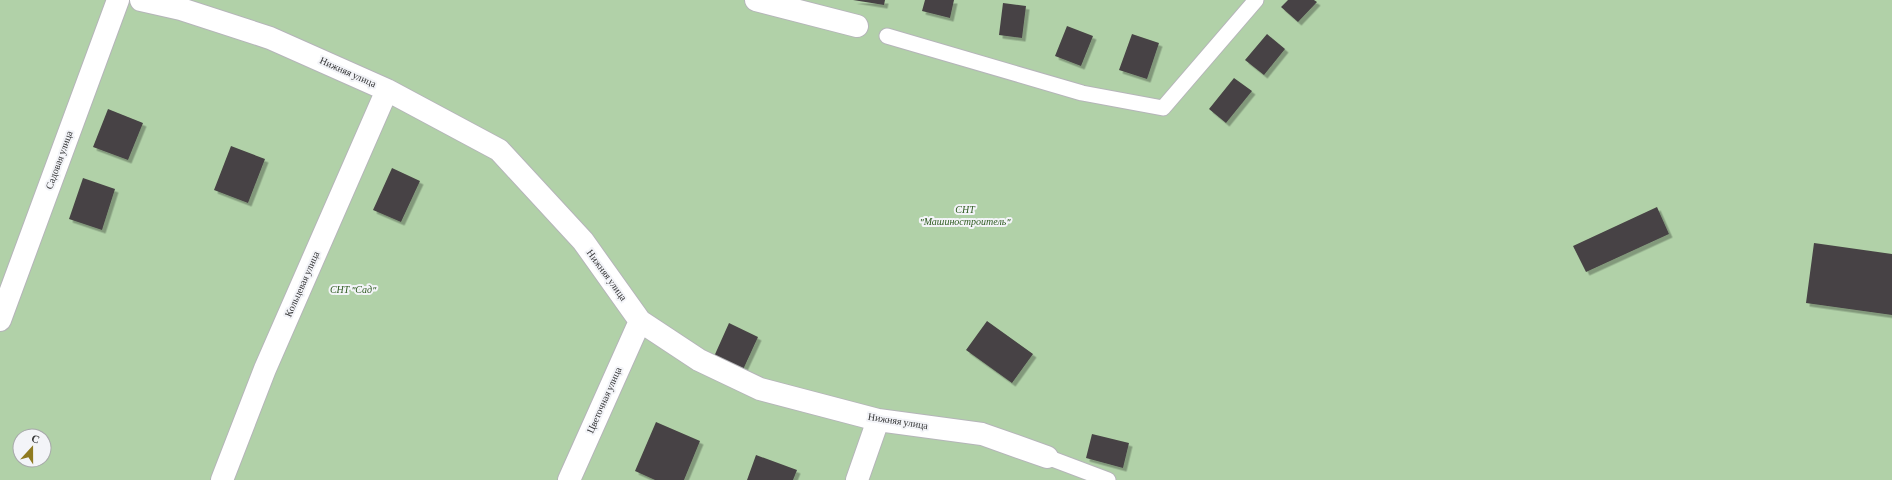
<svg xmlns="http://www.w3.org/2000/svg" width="1892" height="480" viewBox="0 0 1892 480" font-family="'Crimson Pro',serif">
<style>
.green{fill:#b1d1a8;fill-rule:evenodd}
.building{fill:#474344;filter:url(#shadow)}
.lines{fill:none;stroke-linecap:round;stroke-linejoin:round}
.lane-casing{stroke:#b5b5b9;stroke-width:17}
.street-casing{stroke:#b5b5b9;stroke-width:24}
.lane{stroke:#fff;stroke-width:15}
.street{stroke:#fff;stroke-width:22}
.labels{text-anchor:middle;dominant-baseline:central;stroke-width:4;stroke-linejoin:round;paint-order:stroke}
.street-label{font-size:10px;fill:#343536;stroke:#f3f4f8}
.park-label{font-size:10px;font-style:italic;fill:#2f5b21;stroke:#f3f4f8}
</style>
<defs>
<filter id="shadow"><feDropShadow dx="3.5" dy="3.5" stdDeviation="0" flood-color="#0004"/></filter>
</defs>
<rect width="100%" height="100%" fill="#e6e6ea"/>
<!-- green -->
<path class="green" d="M0,0H1892V480H0ZM20,436H44V460H20Z"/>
<!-- building -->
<path class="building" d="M853,0H885L884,5Z
M925,0H954L950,18L922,11Z
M1288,0H1314L1317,2L1298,22L1281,7Z
M1003,3L1026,6L1022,38L999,35Z
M1067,26L1093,36L1081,66L1055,56Z
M1132,34L1159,43L1147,79L1119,70Z
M1267,34L1285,49L1264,75L1245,60Z
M1234,78L1252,91L1226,123L1209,109Z
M108,109L143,123L128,160L93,147Z
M231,146L265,159L248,203L214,190Z
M392,168L420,181L401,222L373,210Z
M83,178L115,189L102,230L69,219Z
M1657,207L1669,234L1586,272L1573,246Z
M1814,243L1892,254V315L1806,303Z
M987,321L1033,354L1012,383L966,350Z
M729,323L758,337L741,374L712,361Z
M656,422L700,441L684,480H655L635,471Z
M1092,434L1129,443L1123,468L1086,458Z
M756,455L797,470L793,480H747Z"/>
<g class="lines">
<defs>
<path id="lane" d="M887,36L1082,93L1163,108L1256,0
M1047,457L1108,480"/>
<path id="street" d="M141,0L181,9L270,38L387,90L499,150L583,241L640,321L699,360L760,389L878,420L982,434L1047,457
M756,0L857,26
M0,320L118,0
M222,480L265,369L387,90
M569,480L640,321
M857,480L878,420"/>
</defs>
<!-- lane casing -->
<use href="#lane" class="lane-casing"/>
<!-- street casing -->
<use href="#street" class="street-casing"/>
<!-- lane -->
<use href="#lane" class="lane"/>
<!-- street -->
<use href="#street" class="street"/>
</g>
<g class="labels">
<!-- street labels -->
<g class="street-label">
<text transform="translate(348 72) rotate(24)">Нижняя улица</text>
<text transform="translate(59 160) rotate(-70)">Садовая улица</text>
<text transform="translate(607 275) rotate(54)">Нижняя улица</text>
<text transform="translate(302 284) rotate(-66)">Кольцевая улица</text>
<text transform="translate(604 400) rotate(-66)">Цветочная улица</text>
<text transform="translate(898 421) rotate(9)">Нижняя улица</text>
</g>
<!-- park labels -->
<g class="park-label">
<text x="965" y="209">СНТ<tspan x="965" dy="12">"Машиностроитель"</tspan></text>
<text x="353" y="289">СНТ "Сад"</text>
</g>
</g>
<!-- north arrow -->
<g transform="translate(32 448) rotate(21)"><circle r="19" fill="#f3f4f8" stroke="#a7a8aa"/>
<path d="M0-3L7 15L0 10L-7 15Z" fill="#8f7a20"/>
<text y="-6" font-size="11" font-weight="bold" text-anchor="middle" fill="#343536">С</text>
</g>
</svg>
